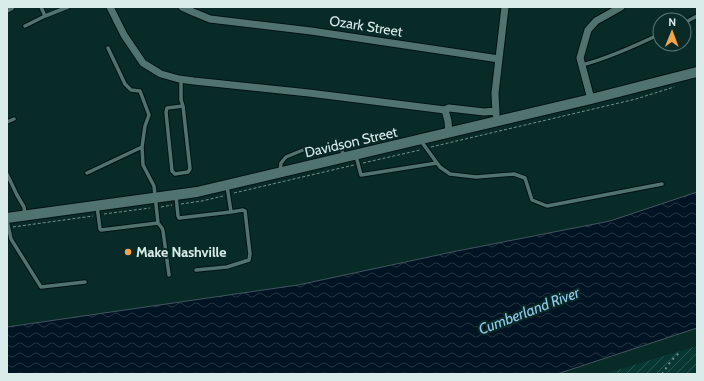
<svg xmlns="http://www.w3.org/2000/svg" width="704" height="381" viewBox="0 0 704 381" font-family="Cabin,sans-serif">
<style>
.industrial{fill:url(#industrial-furrows)}
.water{fill:url(#water-waves);stroke:#41555f}
.lines{fill:none;stroke-linecap:round;stroke-linejoin:round}
.lane-casing{stroke:#001311;stroke-width:5.5}
.street-casing{stroke:#001311;stroke-width:9}
.secondary-casing{stroke:#001311;stroke-width:12}
.path{stroke:#758e8c;stroke-width:1;stroke-dasharray:3 2;stroke-linecap:butt}
.lane{stroke:#51736f;stroke-width:3.5}
.street{stroke:#51736f;stroke-width:7}
.secondary{stroke:#51736f;stroke-width:10}
.rail{stroke:#718b89;stroke-width:2;stroke-dasharray:2 4;stroke-linecap:butt}
.poi-dot{fill:#f5a345;stroke:#092b28;stroke-width:1.5}
.labels{text-anchor:middle;dominant-baseline:central;stroke-width:4;stroke-linejoin:round;paint-order:stroke}
.street-label{font-size:14px;fill:#daecea;stroke:#092b28}
.poi-label{font-size:14px;font-weight:bold;fill:#daecea;stroke:#092b28;text-anchor:start}
.water-label{font-size:15px;font-style:italic;fill:#91caec;stroke:#092b28}
</style>
<defs>
<pattern id="industrial-furrows" width="10" height="10" patternUnits="userSpaceOnUse"><rect width="10" height="10" fill="#073733"/><path d="M-1 1l2-2M0 10L10 0M9 11l2-2" fill="none" stroke="#2b5451"/></pattern>
<pattern id="water-waves" width="16" height="10" patternUnits="userSpaceOnUse"><rect width="16" height="10" fill="#001423"/><path d="M0 5q4-4 8 0t8 0" fill="none" stroke="#253643"/></pattern>
</defs>
<rect width="100%" height="100%" fill="#092b28"/>
<!-- industrial -->
<path class="industrial" d="M697,346V374H604Z"/>
<!-- water -->
<path class="water" d="M697,192V328L557,374H7V327L298,285L452,252L610,221Z"/>
<g class="lines">
<defs>
<path id="lane" d="M41,7L45,16L68,7
M684,23L697,16
M25,26L45,16
M582,65C609,58 635,46 660,34
M181,79V100L183,106L190,169L188,172L175,174L172,171L166,112L167,108L183,106
M7,122L14,119
M421,141L437,163
M356,156L361,175L437,163L440,167L450,174L476,177L514,174L525,178L532,200L547,206L662,184
M280,172L281,163L286,157L303,150L341,147L344,157
M87,173L142,147
M7,174L17,195L24,207L25,215
M176,196L178,216L179,218L231,212L227,186
M97,206L100,229L101,230L158,223L154,186L143,165L142,147L145,126L149,115L140,91L131,90L125,84L108,48
M7,220L11,239L41,287L85,282
M158,223L162,228L163,231L169,275
M196,270L227,267L249,260L250,254L245,211L243,210L231,212"/>
<path id="street" d="M110,7L124,35L143,63L161,74L179,79L194,81L309,93L445,110L449,108L484,112L496,111
M182,7L193,12L210,19L311,31L499,59
M7,9L11,7
M591,99L580,58L588,30L596,21L621,7
M445,110L448,121L449,133
M496,114L495,93L505,7"/>
<path id="secondary" d="M7,218L197,192L591,99L697,72"/>
</defs>
<!-- lane casing -->
<use href="#lane" class="lane-casing"/>
<!-- street casing -->
<use href="#street" class="street-casing"/>
<!-- secondary casing -->
<use href="#secondary" class="secondary-casing"/>
<!-- path -->
<path class="path" d="M431,147L636,99L674,87
M363,163L420,150
M234,193L354,165
M181,204L202,201L223,196
M161,207L172,205
M104,214L150,208
M13,227L93,216"/>
<!-- lane -->
<use href="#lane" class="lane"/>
<!-- street -->
<use href="#street" class="street"/>
<!-- secondary -->
<use href="#secondary" class="secondary"/>
<!-- rail -->
<path class="rail" d="M662,374L671,361L679,353"/>
</g>
<!-- markers -->
<circle class="poi-dot" cx="128" cy="252" r="4"/>
<g class="labels">
<!-- street labels -->
<g class="street-label">
<text transform="translate(366 26) rotate(9)">Ozark Street</text>
<text transform="translate(351 142) rotate(-13)">Davidson Street</text>
</g>
<!-- poi labels -->
<g class="poi-label">
<text x="136" y="252">Make Nashville</text>
</g>
<!-- water labels -->
<g class="water-label">
<text transform="translate(529 311) rotate(-21)">Cumberland River</text>
</g>
</g>
<!-- border -->
<rect width="704" height="381" fill="none" stroke="#daecea" stroke-width="16"/>
<!-- north arrow -->
<g transform="translate(672 32) rotate(1)"><circle r="19" fill="#092b28" stroke="#5d7876"/>
<path d="M0-3L7 15L0 10L-7 15Z" fill="#f5a345"/>
<text y="-6" font-size="11" font-weight="bold" text-anchor="middle" fill="#daecea">N</text>
</g>
</svg>
